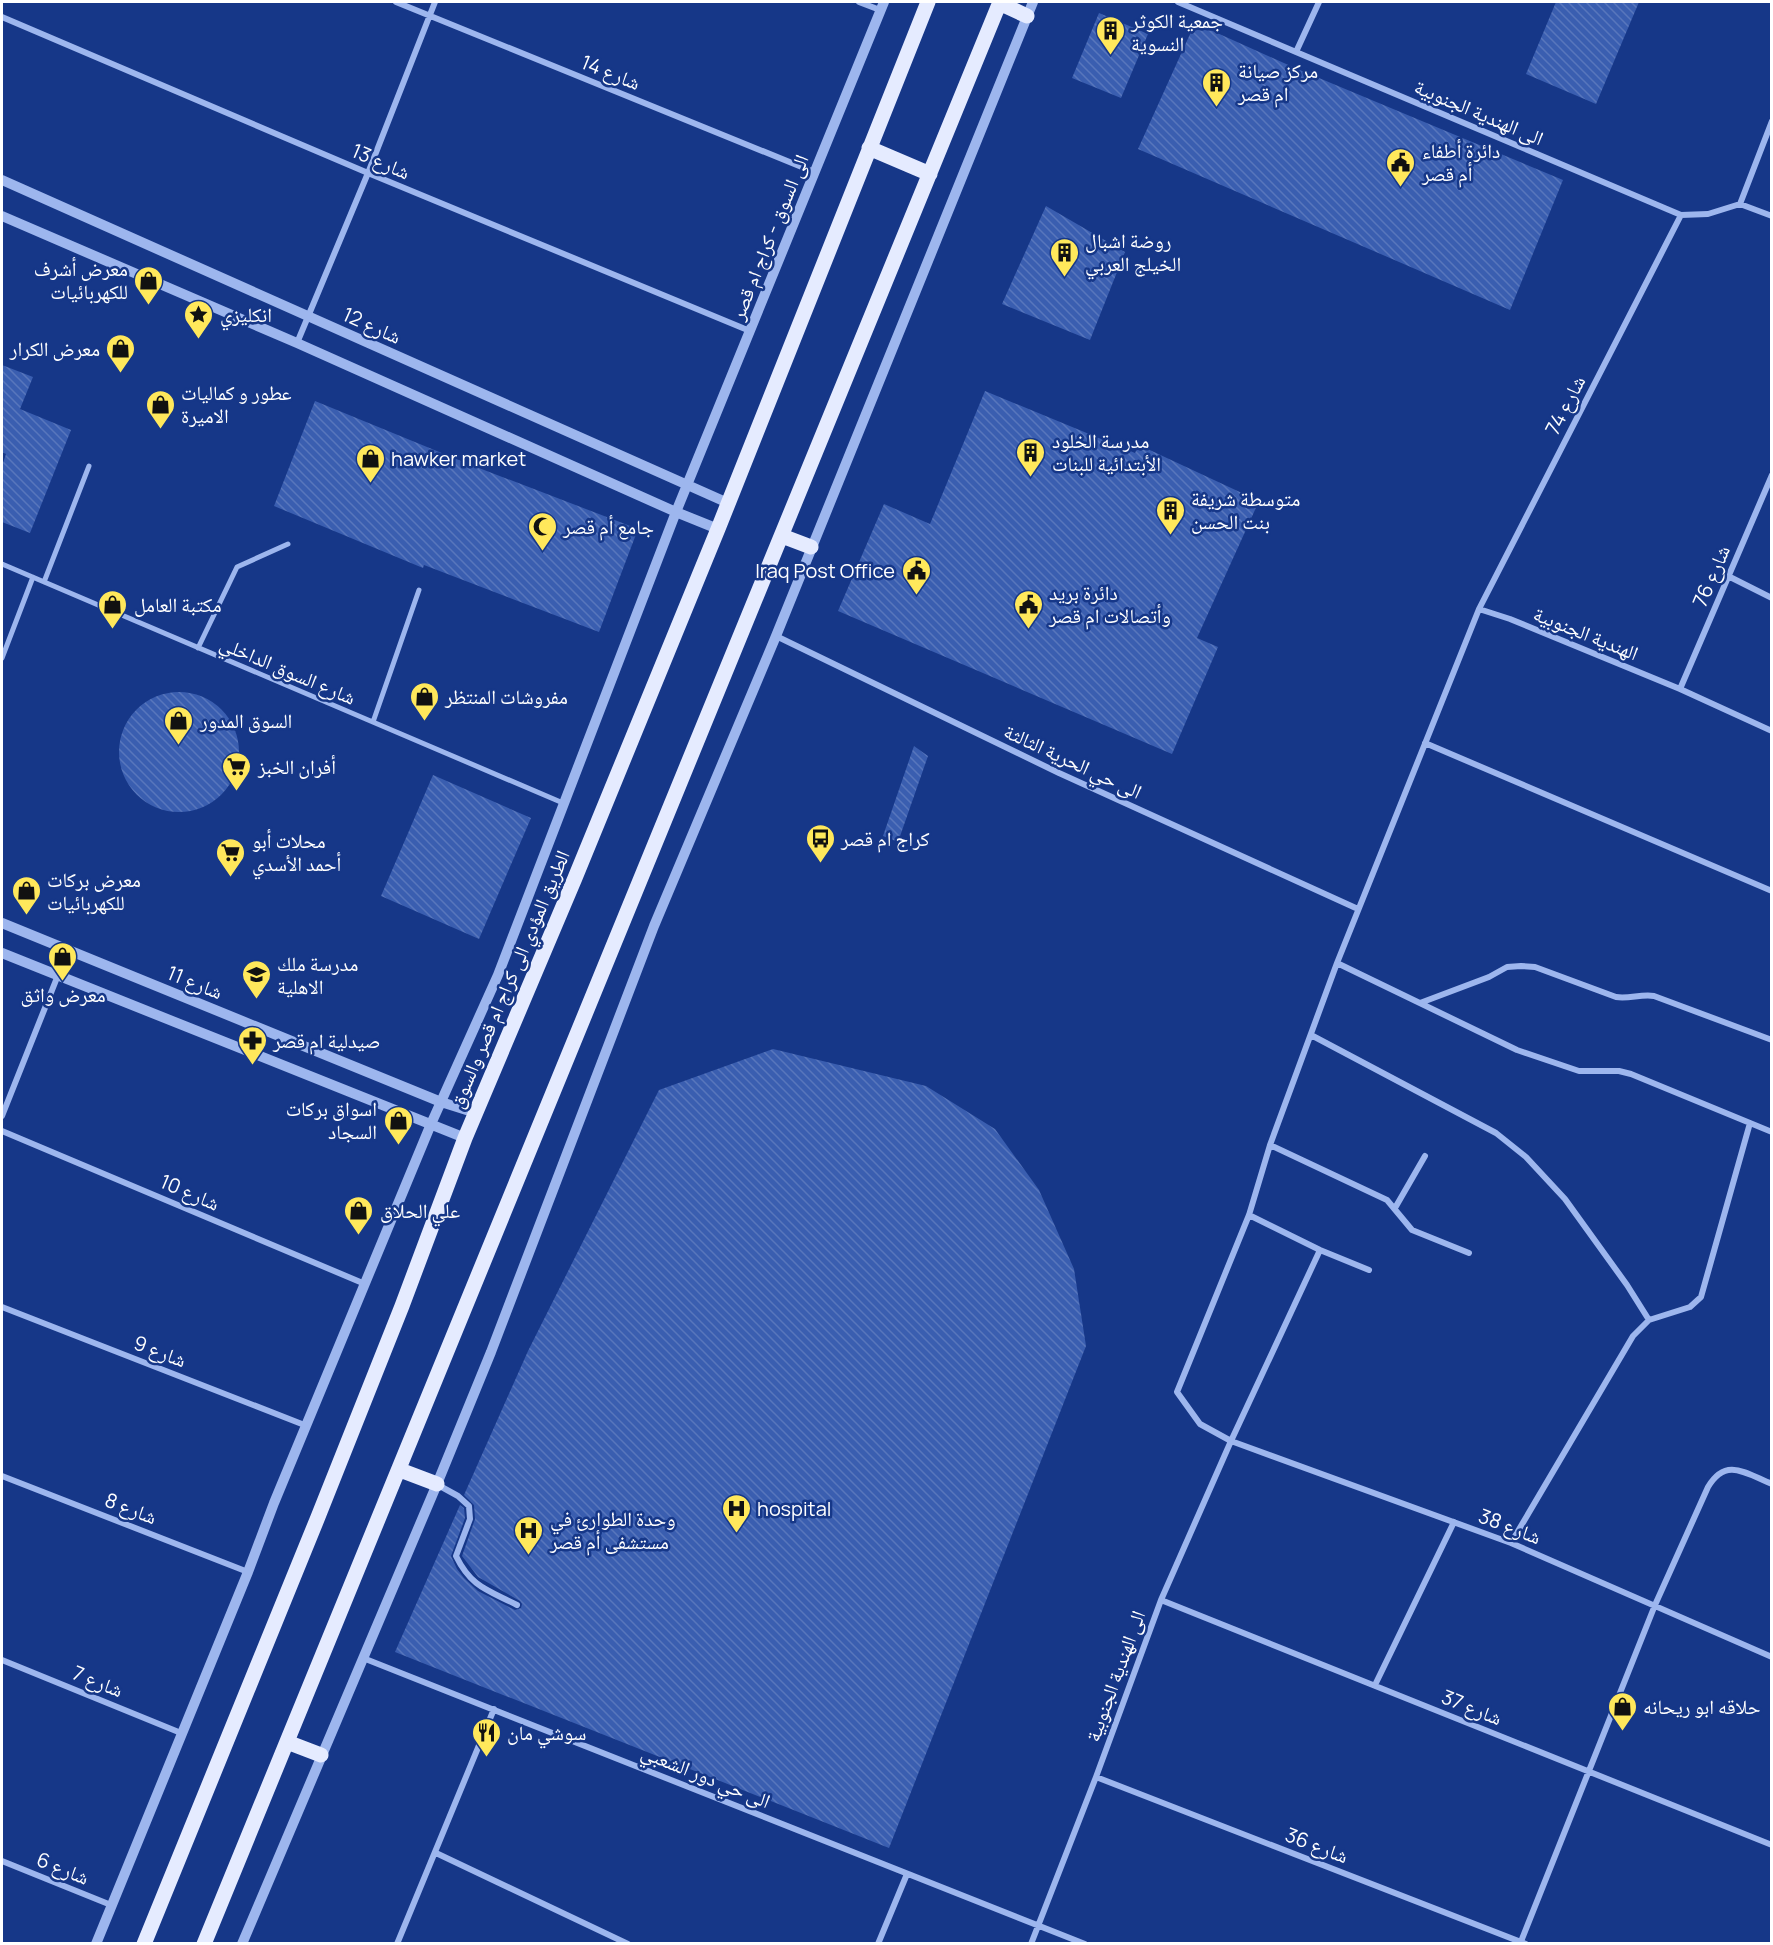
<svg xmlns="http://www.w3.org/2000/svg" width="1773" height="1945" viewBox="0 0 1773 1945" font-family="Manrope,'Noto Naskh Arabic',sans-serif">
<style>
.building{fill:url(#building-back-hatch)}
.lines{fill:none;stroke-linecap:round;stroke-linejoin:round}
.pedestrian{stroke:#9db6ee;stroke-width:5}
.minor{stroke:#9db6ee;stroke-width:6}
.tertiary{stroke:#9db6ee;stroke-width:10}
.primary{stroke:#e5ebff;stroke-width:15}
.labels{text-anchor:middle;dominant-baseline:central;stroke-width:5;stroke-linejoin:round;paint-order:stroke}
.poi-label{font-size:20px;fill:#fff;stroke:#163788;text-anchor:start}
.street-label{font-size:20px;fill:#fff;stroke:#163788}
</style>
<defs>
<pattern id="building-back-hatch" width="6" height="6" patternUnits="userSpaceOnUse" patternTransform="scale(1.5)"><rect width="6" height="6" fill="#3a5eb0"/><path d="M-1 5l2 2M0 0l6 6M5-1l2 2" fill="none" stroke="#5876bc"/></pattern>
</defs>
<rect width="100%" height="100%" fill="#163788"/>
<!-- building -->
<path class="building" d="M1556,2H1639L1596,104L1526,74Z
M1099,13L1148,34L1121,98L1072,78Z
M1195,23L1295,68L1563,180L1510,310L1138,149Z
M1046,206L1125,252L1090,340L1002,304Z
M2,365L33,377L20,409L71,430L30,533L2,522V466L6,454L2,452Z
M985,391L1135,453L1139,445L1259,501L1197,638L1218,647L1172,754L838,611L884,504L930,524Z
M315,401L466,463L638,529L599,632L424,565L423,568L274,506Z
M119 752a60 60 0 1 1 120 0a60 60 0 1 1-120 0Z
M914,746L928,756L898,842L883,836Z
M433,775L531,818L479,939L381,896Z
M773,1049L926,1086L995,1129L1039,1190L1074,1269L1086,1346L889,1848L395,1652L460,1505L464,1508L465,1518L451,1556L457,1569L464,1578L478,1591L515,1610L521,1608L522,1604L520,1601L478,1577L462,1556L475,1519L474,1505L464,1495L528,1351L659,1090Z"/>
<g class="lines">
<!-- pedestrian -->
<path class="pedestrian" d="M2,564L563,803
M44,582L89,466
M198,648L237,567L288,544
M2,658L33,577
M373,722L419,590"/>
<!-- minor -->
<path class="minor" d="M396,2L814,172
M859,2L880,10
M1178,2L1681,215L1708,214L1740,204L1772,216
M2,17L368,173L750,331
M1296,52L1319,2
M1740,204L1772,121
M1681,215L1479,609L1337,963L1270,1145L1249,1215L1177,1392L1200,1424L1231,1441L1511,1543L1772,1657
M297,343L368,173L435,2
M1728,576L1772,598
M1479,609L1510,619L1680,689L1772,731
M776,636L1059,773L1358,909
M1680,689L1772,475
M1425,743L1772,891
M1337,963L1517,1050L1579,1071H1619L1631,1074L1772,1132
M1420,1003L1489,977L1507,967L1521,966L1535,967L1616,997C1629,999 1641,994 1654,996L1772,1040
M1311,1035L1496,1133L1526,1157L1565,1199L1627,1285L1649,1320
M2,1116L68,950
M2,1131L365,1284
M1270,1145L1387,1200L1412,1230L1469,1253
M1395,1208L1425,1156
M1249,1215L1320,1250L1369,1270
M2,1307L307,1426
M2,1476L248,1572
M438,1485L458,1496L469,1506L470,1519L456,1556C471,1587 488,1590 517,1605
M1511,1543L1633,1336L1649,1320L1690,1307L1701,1297L1750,1123
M1161,1600L1772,1845
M363,1658L1085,1944
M2,1660L181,1733
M1375,1685L1454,1522
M1096,1777L1526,1944
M436,1853L628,1944
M2,1861L111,1905
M397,1944L494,1709
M878,1944L907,1874
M1031,1944L1096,1777L1161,1600L1231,1441L1320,1250
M1520,1944L1655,1605L1708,1487C1726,1457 1745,1473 1772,1484"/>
<!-- tertiary -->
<path class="tertiary" d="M2,180L728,503
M2,216L297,343L676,512L718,529
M2,923L441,1102L476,1113
M2,953L465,1138
M96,1944L248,1572L274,1503L431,1124L498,975L676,512L884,2
M242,1944L437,1484L491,1352L654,926L776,636L1033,2"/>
<!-- primary -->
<path class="primary" d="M999,3L1027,16
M869,148L930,174
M782,536L811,547
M400,1470L437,1484
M287,1742L321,1755
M144,1944L318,1517L402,1306L465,1138L575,878L718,529L928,2
M204,1944L1000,2"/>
</g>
<!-- icons -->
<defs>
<symbol id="building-pin" viewBox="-11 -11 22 30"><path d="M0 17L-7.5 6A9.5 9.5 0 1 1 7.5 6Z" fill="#ffe85b" stroke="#163788"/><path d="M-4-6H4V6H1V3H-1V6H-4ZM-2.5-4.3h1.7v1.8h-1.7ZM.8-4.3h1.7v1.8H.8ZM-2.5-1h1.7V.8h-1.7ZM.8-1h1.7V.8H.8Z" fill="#111"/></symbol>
<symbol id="civic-pin" viewBox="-11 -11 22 30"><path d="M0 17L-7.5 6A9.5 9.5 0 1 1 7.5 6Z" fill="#ffe85b" stroke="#163788"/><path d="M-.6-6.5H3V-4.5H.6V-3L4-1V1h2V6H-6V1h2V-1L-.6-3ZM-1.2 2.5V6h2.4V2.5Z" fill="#111"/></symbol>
<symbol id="shop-pin" viewBox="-11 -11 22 30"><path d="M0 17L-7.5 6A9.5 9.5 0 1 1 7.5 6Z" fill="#ffe85b" stroke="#163788"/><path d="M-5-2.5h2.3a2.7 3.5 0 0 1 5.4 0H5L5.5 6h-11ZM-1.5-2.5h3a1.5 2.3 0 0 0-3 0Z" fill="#111"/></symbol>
<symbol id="sight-pin" viewBox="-11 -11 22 30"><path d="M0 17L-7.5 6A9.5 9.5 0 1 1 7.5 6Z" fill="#ffe85b" stroke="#163788"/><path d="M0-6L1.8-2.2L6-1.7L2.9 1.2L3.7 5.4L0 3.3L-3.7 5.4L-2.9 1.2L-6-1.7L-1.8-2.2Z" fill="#111"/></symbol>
<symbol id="mosque-pin" viewBox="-11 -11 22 30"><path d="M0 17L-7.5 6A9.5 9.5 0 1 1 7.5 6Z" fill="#ffe85b" stroke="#163788"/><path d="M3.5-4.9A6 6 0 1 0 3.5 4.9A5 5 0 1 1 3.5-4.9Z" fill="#111"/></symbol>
<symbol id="supermarket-pin" viewBox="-11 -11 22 30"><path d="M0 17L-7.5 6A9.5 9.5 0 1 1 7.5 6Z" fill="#ffe85b" stroke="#163788"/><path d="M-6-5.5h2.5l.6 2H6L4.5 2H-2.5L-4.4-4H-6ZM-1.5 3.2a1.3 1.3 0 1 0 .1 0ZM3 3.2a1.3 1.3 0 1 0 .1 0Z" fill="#111"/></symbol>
<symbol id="bus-pin" viewBox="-11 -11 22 30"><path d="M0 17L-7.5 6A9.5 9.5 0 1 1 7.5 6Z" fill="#ffe85b" stroke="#163788"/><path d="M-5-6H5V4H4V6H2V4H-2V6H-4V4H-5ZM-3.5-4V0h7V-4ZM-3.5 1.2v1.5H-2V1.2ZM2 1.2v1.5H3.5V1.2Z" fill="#111"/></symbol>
<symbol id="school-pin" viewBox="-11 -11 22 30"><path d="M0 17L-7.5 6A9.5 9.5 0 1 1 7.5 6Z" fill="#ffe85b" stroke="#163788"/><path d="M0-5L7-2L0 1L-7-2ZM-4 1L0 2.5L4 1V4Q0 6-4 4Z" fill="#111"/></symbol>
<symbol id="pharmacy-pin" viewBox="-11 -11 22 30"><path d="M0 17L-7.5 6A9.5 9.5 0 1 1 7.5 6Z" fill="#ffe85b" stroke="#163788"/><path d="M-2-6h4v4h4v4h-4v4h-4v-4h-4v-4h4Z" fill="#111"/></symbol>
<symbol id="hospital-pin" viewBox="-11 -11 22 30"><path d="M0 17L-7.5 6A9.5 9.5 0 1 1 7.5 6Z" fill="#ffe85b" stroke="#163788"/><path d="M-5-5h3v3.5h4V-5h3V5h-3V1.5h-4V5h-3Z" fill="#111"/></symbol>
<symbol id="restaurant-pin" viewBox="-11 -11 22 30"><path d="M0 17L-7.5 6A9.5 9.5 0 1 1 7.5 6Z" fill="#ffe85b" stroke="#163788"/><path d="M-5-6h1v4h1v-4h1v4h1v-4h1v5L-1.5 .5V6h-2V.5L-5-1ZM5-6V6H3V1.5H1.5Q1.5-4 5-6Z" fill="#111"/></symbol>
</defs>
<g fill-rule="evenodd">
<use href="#building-pin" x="1094" y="14" width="33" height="45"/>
<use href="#building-pin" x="1200" y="66" width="33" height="45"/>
<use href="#civic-pin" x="1384" y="146" width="33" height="45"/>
<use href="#building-pin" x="1048" y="236" width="33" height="45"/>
<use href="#shop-pin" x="132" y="264" width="33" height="45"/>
<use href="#sight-pin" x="182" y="298" width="33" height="45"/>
<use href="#shop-pin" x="104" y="332" width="33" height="45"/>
<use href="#shop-pin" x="144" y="388" width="33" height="45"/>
<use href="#building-pin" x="1014" y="436" width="33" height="45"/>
<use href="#shop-pin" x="354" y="442" width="33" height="45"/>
<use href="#building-pin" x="1154" y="494" width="33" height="45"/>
<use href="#mosque-pin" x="526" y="510" width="33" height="45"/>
<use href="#civic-pin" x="900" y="554" width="33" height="45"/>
<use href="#shop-pin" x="96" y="588" width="33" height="45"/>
<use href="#civic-pin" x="1012" y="588" width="33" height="45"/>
<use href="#shop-pin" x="408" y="680" width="33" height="45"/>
<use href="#shop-pin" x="162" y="704" width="33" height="45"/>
<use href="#supermarket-pin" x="220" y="750" width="33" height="45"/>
<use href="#bus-pin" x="804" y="822" width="33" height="45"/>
<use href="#supermarket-pin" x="214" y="836" width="33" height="45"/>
<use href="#shop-pin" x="10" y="874" width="33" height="45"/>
<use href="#shop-pin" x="46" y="940" width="33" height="45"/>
<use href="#school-pin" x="240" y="958" width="33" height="45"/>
<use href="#pharmacy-pin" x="236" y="1024" width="33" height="45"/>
<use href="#shop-pin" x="382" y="1104" width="33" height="45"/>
<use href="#shop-pin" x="342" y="1194" width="33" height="45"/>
<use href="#hospital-pin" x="720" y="1492" width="33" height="45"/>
<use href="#hospital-pin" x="512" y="1514" width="33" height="45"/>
<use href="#shop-pin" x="1606" y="1690" width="33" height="45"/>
<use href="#restaurant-pin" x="470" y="1716" width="33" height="45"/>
</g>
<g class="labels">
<!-- poi labels -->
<g class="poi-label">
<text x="1131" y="20">جمعية الكوثر<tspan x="1131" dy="23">النسوية</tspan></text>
<text x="1238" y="70">مركز صيانة<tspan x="1238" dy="23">ام قصر</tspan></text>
<text x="1422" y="150">دائرة أطفاء<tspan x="1422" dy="23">أم قصر</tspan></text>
<text x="1085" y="240">روضة اشبال<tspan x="1085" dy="23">الخيلج العربي</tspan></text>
<text x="128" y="268" text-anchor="end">معرض أشرف<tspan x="128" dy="23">للكهربائيات</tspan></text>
<text x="220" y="314">انكليزي</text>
<text x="100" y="348" text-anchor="end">معرض الكرار</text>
<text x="181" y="392">عطور و كماليات<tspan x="181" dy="23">الاميرة</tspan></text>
<text x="1052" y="440">مدرسة الخلود<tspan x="1052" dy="23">الأبتدائية للبنات</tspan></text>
<text x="391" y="458">hawker market</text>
<text x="1191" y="498">متوسطة شريفة<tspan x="1191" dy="23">بنت الحسن</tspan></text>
<text x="563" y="526">جامع أم قصر</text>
<text x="895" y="570" text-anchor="end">Iraq Post Office</text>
<text x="1049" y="592">دائرة بريد<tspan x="1049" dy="23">وأتصالات ام قصر</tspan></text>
<text x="134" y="604">مكتبة العامل</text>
<text x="445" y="696">مفروشات المنتظر</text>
<text x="200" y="720">السوق المدور</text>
<text x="258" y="766">أفران الخبز</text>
<text x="841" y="838">كراج ام قصر</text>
<text x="252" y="840">محلات أبو<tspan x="252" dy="23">أحمد الأسدي</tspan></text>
<text x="47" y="879">معرض بركات<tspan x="47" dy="23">للكهربائيات</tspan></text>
<text x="277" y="963">مدرسة ملك<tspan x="277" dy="23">الاهلية</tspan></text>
<text x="63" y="994" text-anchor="middle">معرض واثق</text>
<text x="273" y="1040">صيدلية ام قصر</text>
<text x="377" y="1108" text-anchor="end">اسواق بركات<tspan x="377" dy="23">السجاد</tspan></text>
<text x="380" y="1210">علي الحلاق</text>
<text x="757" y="1508">hospital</text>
<text x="550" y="1518">وحدة الطوارئ في<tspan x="550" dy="23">مستشفى أم قصر</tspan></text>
<text x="1643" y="1706">حلاقه ابو ريحانه</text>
<text x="507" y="1732">سوشي مان</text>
</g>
<!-- street labels -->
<g class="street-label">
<text transform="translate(611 72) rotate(22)">شارع 14</text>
<text transform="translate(1479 112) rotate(23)">الى الهندية الجنوبية</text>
<text transform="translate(381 161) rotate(23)">شارع 13</text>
<text transform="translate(769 237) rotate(-68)">الى السوق - كراج ام قصر</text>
<text transform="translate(372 325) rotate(24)">شارع 12</text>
<text transform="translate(1565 405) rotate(-63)">شارع 74</text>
<text transform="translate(1711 576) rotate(-67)">شارع 76</text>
<text transform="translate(1586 633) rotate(22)">الهندية الجنوبية</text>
<text transform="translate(288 670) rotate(23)">شارع السوق الداخلي</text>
<text transform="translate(1073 761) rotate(25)">الى حي الحرية الثالثة</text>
<text transform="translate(509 979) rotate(-67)">الطريق المؤدي الى كراج ام قصر والسوق</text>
<text transform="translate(195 982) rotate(22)">شارع 11</text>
<text transform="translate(190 1192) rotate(23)">شارع 10</text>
<text transform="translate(160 1351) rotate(21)">شارع 9</text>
<text transform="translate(131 1508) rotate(21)">شارع 8</text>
<text transform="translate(1510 1526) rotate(21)">شارع 38</text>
<text transform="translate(1115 1676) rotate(-70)">الى الهندية الجنوبية</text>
<text transform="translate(98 1681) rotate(22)">شارع 7</text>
<text transform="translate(1472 1707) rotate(22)">شارع 37</text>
<text transform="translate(706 1776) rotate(22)">الى حي دور الشعبي</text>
<text transform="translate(1317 1845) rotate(21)">شارع 36</text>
<text transform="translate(63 1868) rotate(22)">شارع 6</text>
</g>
</g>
<!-- border -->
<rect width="1773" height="1945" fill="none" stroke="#ffffff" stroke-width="6"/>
</svg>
